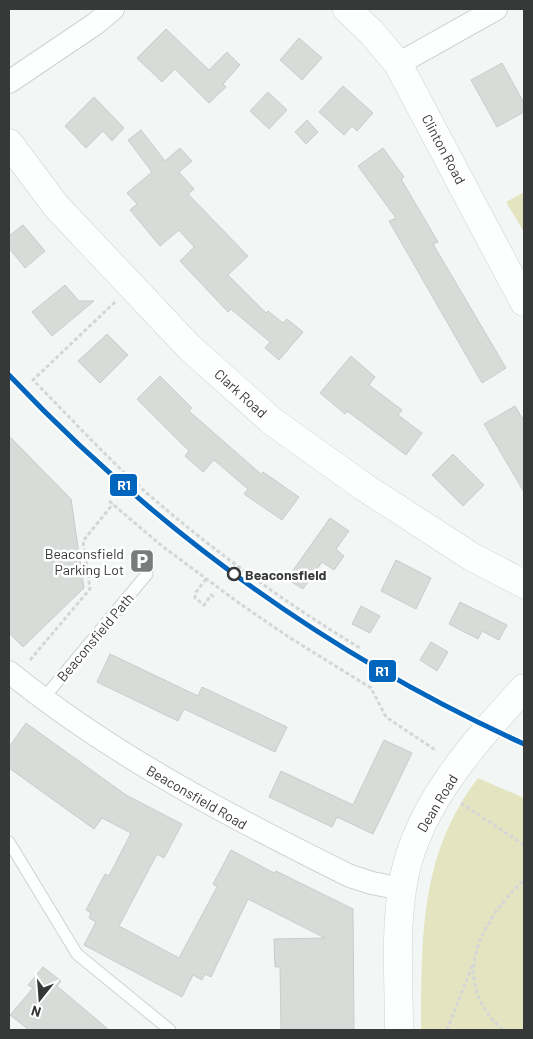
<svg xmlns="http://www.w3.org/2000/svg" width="533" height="1039" viewBox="0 0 533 1039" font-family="Barlow,sans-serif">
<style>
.green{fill:#e4e5c0}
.building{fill:#d8dcd9;stroke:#c9ccca}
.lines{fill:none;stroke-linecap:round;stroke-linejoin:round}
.service-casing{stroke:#cfd3d2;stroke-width:13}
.minor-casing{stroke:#cfd3d2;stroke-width:24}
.tertiary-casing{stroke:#cfd3d2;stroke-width:29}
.path{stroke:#d5d6d6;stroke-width:3;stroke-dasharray:4 2.5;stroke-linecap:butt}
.service{stroke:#fdfefe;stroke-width:11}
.minor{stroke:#fdfefe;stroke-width:22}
.tertiary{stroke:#fdfefe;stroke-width:28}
.rail-1-casing{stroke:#fff;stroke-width:9}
.rail-1{stroke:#0065bd;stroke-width:5}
.stop-dot{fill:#fff;stroke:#363938;stroke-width:2.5}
.labels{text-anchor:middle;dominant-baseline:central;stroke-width:5;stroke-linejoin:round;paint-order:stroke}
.street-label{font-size:14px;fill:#363938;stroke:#fff}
.poi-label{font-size:14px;fill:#363938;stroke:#fff;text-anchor:end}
.stop-label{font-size:14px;font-weight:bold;fill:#363938;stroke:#fff;text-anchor:start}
.line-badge{stroke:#fff;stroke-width:2}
.badge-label{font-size:14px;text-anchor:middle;font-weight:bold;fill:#fff}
</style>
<rect width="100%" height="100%" fill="#f2f7f5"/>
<!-- green -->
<path class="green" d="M524,192V232L506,202Z
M478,778L524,798V1030H421C422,938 419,855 478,778Z"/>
<!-- building -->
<path class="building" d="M166,29L209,70L227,52L240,65L223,84L226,87L209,103L175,69L162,82L137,58Z
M299,38L322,58L302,80L280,60Z
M502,63L524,103V112L497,127L471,80Z
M343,86L373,113L357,131L352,126L344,135L319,112Z
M268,92L287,110L269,129L250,111Z
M94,97L124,128L112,141L103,131L86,148L65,126Z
M307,120L318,132L306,144L295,132Z
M141,130L165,161L180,148L192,161L179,172L194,189L188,194L248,256L228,275L266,313L268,311L283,323L287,319L303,332L279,360L265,348L270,342L231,309L228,312L180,261L194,247L179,230L160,246L130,210L137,204L127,193L152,172L128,140Z
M383,148L404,177L401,179L438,242L433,244L506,368L482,383L389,221L396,218L358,166Z
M23,225L45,251L25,268L9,248V236Z
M65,285L79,301H94L52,336L32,312Z
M107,334L128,355L100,383L78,361Z
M351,356L375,377L369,385L402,410L398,415L422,433L406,455L347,411L345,414L320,393Z
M160,376L192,408L189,411L261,474L263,472L299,497L282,520L244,494L248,489L214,460L203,472L185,456L189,451L137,399Z
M515,406L524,421V492L484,424Z
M9,436L71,499L84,588L23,647L9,633Z
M453,454L484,485L463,506L432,475Z
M330,518L349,531L336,549L344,556L334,570L322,562L303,589L287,579Z
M396,560L431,578L416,609L381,591Z
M460,602L507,625L499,640L482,631L478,639L449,624Z
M361,606L380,616L370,633L352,624Z
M431,642L448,652L437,671L420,660Z
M110,654L198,696L202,687L287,727L275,752L184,709L178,721L97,682Z
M26,723L126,795L182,824L164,858L157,854L119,926L179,958L217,887L213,884L231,850L274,873L276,871L353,909L354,1030H281L280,967H275L274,939L325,938L248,899L211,977L205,974L202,980L193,975L182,997L84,945L96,922L89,918L91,913L86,910L105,874L109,876L131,833L102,818L94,829L9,768V747Z
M384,740L412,753L373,834L337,817L332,827L269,797L281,771L353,805Z
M43,967L61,981L57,986L109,1030H29L10,1015L33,988L28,985Z"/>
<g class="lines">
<defs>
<path id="service" d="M43,699L147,574
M9,842L77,954L170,1030"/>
<path id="minor" d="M398,64L496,9
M9,82L95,24L113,9
M9,672C113,756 231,817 350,876L372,883L402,889"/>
<path id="tertiary" d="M347,9L372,33L398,64L524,302
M9,143L56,206L190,348L273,422L364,487L472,557L524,584
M399,1030C399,984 395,936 402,890C412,811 472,745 524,688"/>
</defs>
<!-- service casing -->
<use href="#service" class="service-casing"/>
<!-- minor casing -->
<use href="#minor" class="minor-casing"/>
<!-- tertiary casing -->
<use href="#tertiary" class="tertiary-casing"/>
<!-- path -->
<path class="path" d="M115,302L33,380C69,416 103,454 140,487C208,547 282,601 360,648
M109,501L162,546L239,603L287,636L371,688L386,717L437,751
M206,579L196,592L195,598L204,605L211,595L216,598
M30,660L90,589L83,541L113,504
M461,803L524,845
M447,1030L472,966
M503,1030C448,981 479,923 524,880"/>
<!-- service -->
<use href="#service" class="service"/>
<!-- minor -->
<use href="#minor" class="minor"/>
<!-- tertiary -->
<use href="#tertiary" class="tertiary"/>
<defs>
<path id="rail-1" d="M9,375C157,531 328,655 524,744"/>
</defs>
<!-- rail-1 casing -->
<use href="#rail-1" class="rail-1-casing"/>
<!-- rail-1 -->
<use href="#rail-1" class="rail-1"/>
</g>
<!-- icons -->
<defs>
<symbol id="parking-square" viewBox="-11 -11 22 22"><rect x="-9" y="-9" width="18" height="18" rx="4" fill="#787c7a" stroke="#fff"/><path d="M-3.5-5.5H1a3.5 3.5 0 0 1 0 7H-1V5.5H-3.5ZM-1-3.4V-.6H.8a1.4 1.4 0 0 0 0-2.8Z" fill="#fff"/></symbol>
</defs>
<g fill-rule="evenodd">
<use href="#parking-square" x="128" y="547" width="28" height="28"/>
</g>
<!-- markers -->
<circle class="stop-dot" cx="234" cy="574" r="6"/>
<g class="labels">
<!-- street labels -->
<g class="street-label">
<text transform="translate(444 149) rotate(62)">Clinton Road</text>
<text transform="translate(241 393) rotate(42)">Clark Road</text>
<text transform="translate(95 637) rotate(-50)">Beaconsfield Path</text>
<text transform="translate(197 797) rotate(30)">Beaconsfield Road</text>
<text transform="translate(437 803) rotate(-59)">Dean Road</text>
</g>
<!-- poi labels -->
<g class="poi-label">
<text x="124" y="553">Beaconsfield<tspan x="124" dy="16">Parking Lot</tspan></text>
</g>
<!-- stop labels -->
<g class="stop-label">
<text x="245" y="574">Beaconsfield</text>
</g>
</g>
<g class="line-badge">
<rect x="109" y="473" width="29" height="24" rx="5" fill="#0065bd"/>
<rect x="368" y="659" width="29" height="24" rx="5" fill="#0065bd"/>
</g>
<g class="badge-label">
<text x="124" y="490">R1</text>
<text x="382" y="676">R1</text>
</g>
<!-- border -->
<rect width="533" height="1039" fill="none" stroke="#363938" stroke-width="20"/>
<!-- north arrow -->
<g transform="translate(40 999) rotate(197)" stroke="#ffffff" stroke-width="4" paint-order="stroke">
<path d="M0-4L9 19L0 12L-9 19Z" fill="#363938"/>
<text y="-8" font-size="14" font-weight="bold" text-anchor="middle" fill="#363938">N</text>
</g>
</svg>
